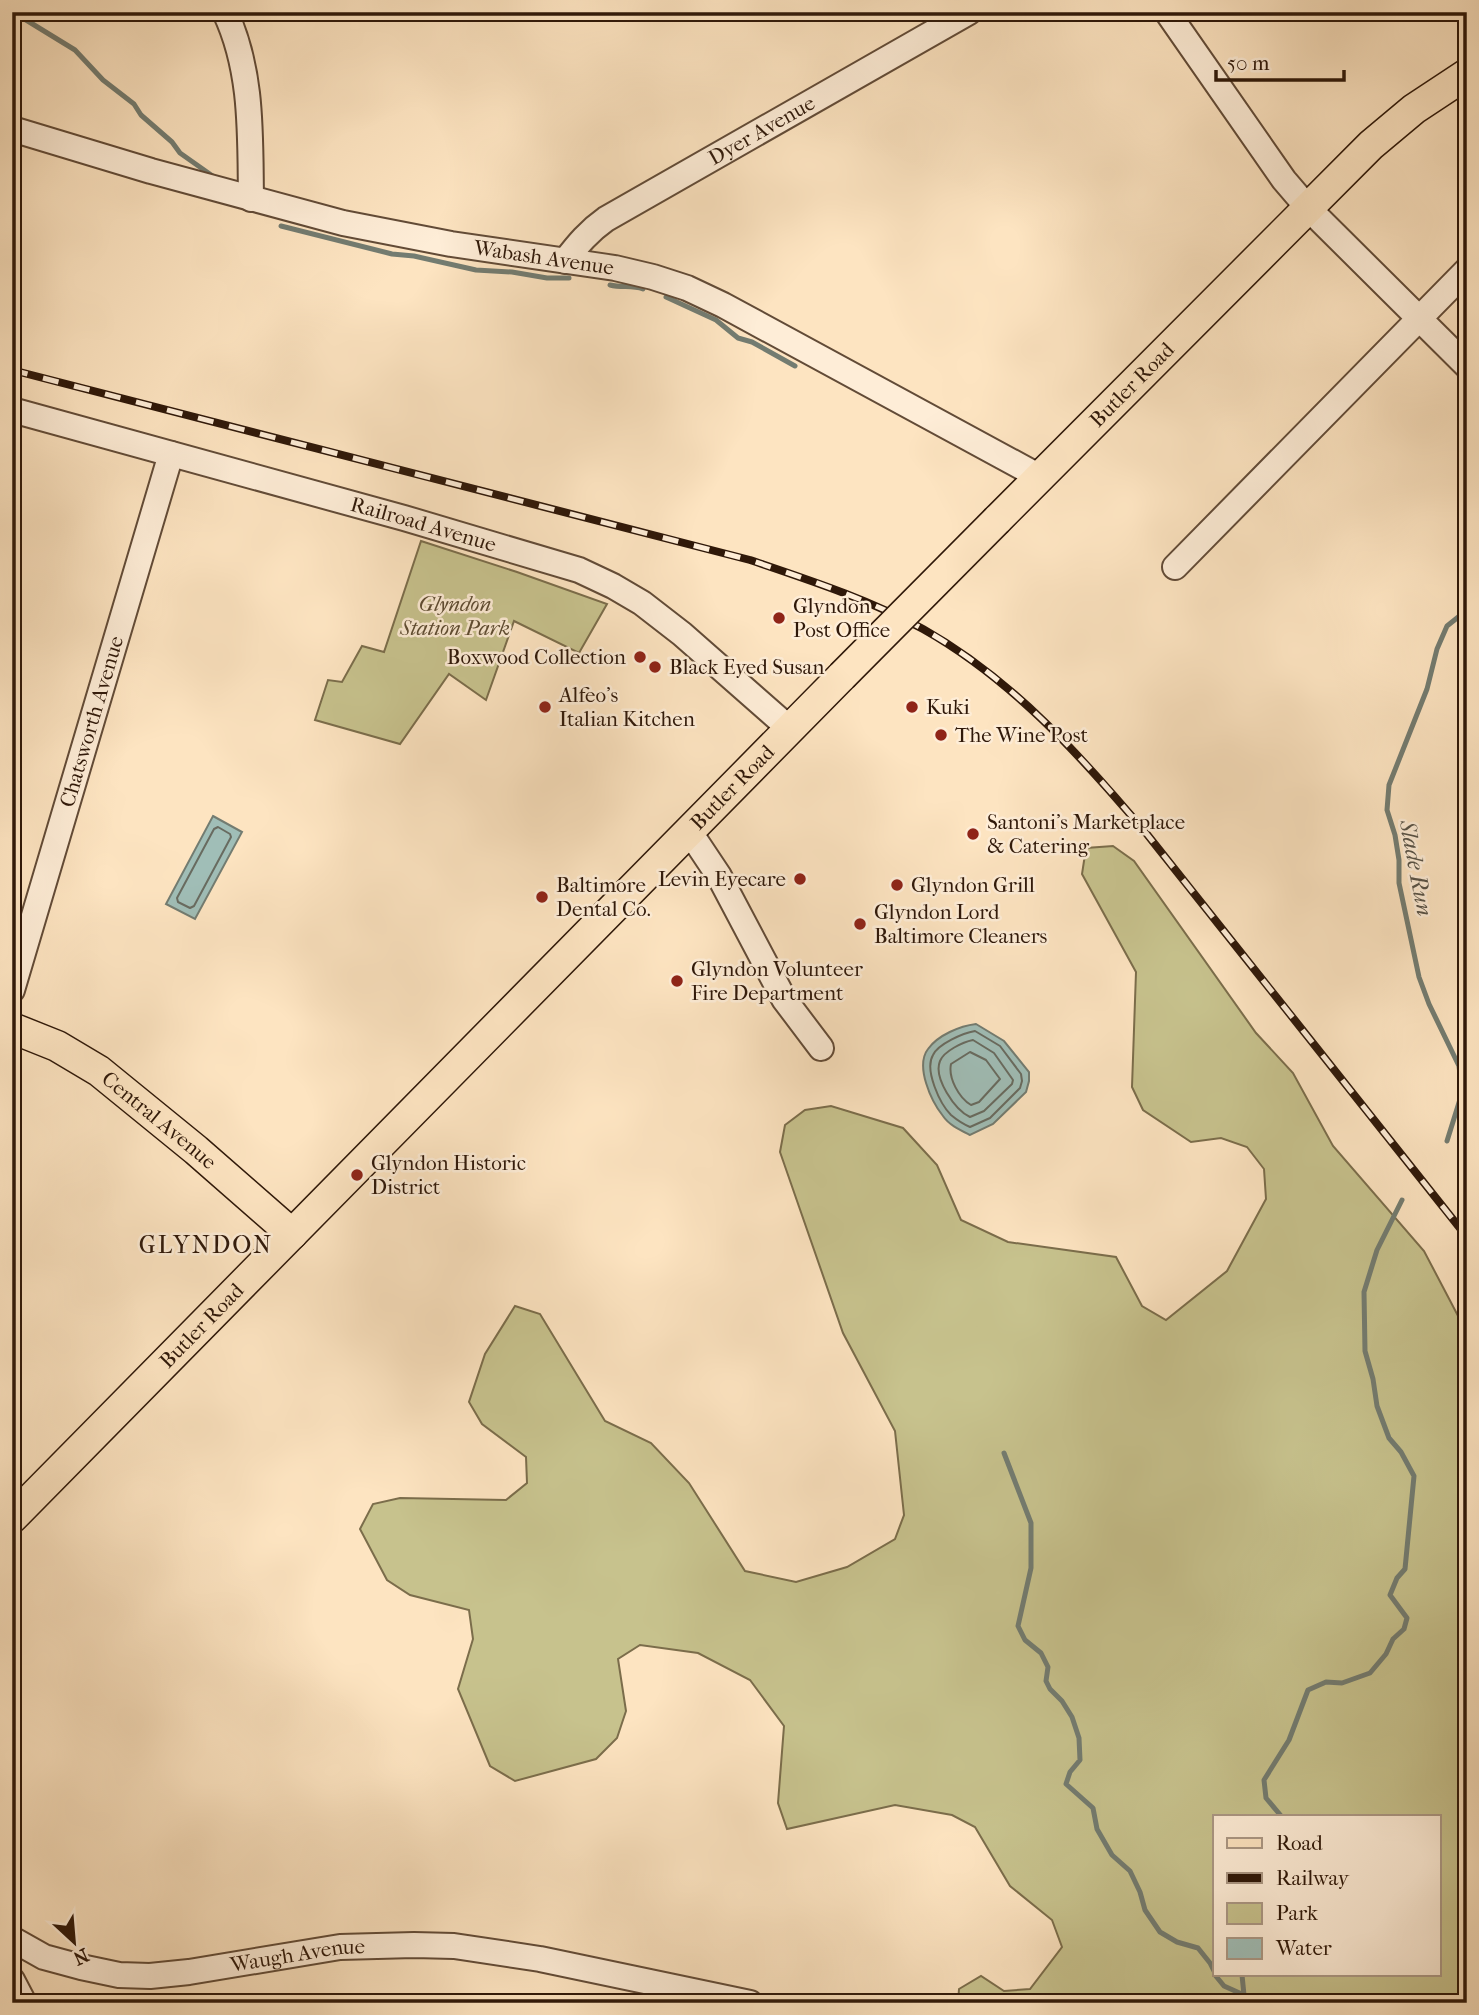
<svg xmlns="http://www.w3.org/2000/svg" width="1479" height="2015" viewBox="0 0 1479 2015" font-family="'IM FELL French Canon',serif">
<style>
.green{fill:#c7c28d;stroke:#7b6d4b;stroke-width:2;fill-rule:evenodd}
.water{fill:#a0beb7;stroke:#737c71;stroke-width:2}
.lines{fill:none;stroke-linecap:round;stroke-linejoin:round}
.shore{stroke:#686b60;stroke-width:2}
.stream{stroke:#737c71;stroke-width:5}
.minor-casing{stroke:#624b37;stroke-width:28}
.major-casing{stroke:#2f1809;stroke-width:33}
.minor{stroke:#feedd7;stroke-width:24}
.major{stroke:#fde4c1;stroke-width:30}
.rail-casing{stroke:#2f1809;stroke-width:8}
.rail{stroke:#feedd7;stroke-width:5;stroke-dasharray:16;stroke-linecap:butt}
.major-bridge-casing{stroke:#2f1809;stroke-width:33;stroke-linecap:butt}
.major-bridge{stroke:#fde4c1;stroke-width:30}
.poi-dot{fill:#8f2418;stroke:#feedd7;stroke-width:2.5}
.labels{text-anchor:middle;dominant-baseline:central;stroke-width:5;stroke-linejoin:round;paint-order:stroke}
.street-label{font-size:21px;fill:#2f1809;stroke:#feedd7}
.park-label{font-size:21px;font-style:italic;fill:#5d4b31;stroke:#feedd7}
.poi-label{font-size:21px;fill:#2f1809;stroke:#feedd7;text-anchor:start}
.water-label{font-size:23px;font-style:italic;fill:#575246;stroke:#feedd7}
.quarter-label{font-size:24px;letter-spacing:2px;fill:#2f1809;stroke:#feedd7}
</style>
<rect width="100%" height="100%" fill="#fde4c1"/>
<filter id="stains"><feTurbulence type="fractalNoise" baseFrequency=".00286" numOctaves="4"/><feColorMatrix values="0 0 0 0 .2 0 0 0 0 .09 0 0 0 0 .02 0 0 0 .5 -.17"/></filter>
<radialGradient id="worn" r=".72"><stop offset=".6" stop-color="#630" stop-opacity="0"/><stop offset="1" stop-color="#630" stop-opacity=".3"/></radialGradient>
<!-- green -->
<path class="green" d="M421,541L517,572L607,604L579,653L514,621L486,700L449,674L400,744L315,720L328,680L342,682L362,646L384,652Z
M1113,846L1134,861L1256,1033L1293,1073L1333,1146L1424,1251L1467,1333V2003H958L959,1989L981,1976L1004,1991L1030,1989L1062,1947L1052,1920L1010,1886L975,1827L952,1815L895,1805L787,1829L778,1803L784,1726L750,1680L698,1653L640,1645L618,1659L626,1711L617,1738L596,1759L515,1781L490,1766L458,1689L473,1639L469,1610L410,1595L387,1580L360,1529L373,1504L400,1498L506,1500L527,1483L526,1457L482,1424L469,1402L485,1354L515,1306L540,1314L605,1421L651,1443L689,1483L745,1571L796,1582L847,1567L895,1539L904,1515L895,1431L843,1333L780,1152L785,1125L805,1110L831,1106L903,1128L937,1165L961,1220L1008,1242L1116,1257L1142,1306L1166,1320L1227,1271L1266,1199L1264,1169L1247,1147L1221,1138L1191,1142L1143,1110L1132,1087L1136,972L1082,874L1086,848ZM1215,1817H1439V1975H1215Z"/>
<!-- water -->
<path class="water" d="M213,816L242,832L195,919L166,904Z
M976,1024L1004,1041L1029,1072V1081L1026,1092L993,1124L970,1135C960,1130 949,1125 943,1116C931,1101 915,1066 928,1049C938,1035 960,1026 976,1024Z"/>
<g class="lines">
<!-- shore -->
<path class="shore" d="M218,827L230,834L231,837L194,906L190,908L178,902L177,898L214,829Z
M975,1031L1000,1046L1021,1074L1022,1081L1020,1088L990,1118L970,1127C963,1124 957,1120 951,1115C940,1104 924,1070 933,1055C938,1044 963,1033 975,1031Z
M973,1040L994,1053L1013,1080L1012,1084L984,1111L970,1117C955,1110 933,1078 940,1061C944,1051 963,1042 973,1040Z
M970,1052L986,1060L1000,1079L979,1102L971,1105C959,1098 948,1078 951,1064Z"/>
<!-- stream -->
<path class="stream" d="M13,12L75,50L103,80L134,104L141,115L172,142L180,153L214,177
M281,226L392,254L414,256L476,270L512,272L547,278H569
M610,285C622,288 632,285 643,289
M666,297L716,320L738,338L752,342L795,366
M1447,1141L1462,1093L1459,1066L1429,1004L1419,977L1399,883V860L1395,835L1387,810L1389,785L1427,689L1437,649L1447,626L1467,610
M1004,1453L1031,1523V1568L1018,1626L1025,1640L1041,1653L1048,1667L1046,1681L1050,1689L1062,1701L1072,1717L1079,1738L1080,1760L1070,1772L1066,1784L1093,1808L1097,1829L1112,1855L1130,1871L1140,1892L1145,1910L1160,1932L1177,1942L1198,1948L1210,1963L1215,1973
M1282,1817L1266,1798L1264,1780L1289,1740L1308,1690L1326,1682L1342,1683L1370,1673L1386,1654L1393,1639L1404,1629L1407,1618L1390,1595L1397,1578L1405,1569L1414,1476L1401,1452L1389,1438L1377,1406L1373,1379L1365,1351L1364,1292L1377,1250L1402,1200
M1215,1975L1224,1986L1244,1995
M1242,1975L1244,1995L1248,2003"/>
<defs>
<g id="minor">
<path d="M225,12C253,71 250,136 251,199"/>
<path d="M1167,12L1284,180L1308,208L1467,366"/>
<path id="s1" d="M12,129L151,171L343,223L451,244L615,268L653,277L687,288L723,305L1040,477"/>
<path id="s2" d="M565,261C578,244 589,231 606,219L969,12"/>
<path id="s3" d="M12,410L404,518L579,570L613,586L642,603L682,634L790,729"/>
<path d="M1175,567L1467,270"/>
<path d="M689,831L719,876L784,999L821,1048"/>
<path id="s4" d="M12,990L171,454"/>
<path id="s5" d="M12,1939L44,1957L81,1967L119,1975L150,1976L189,1972L340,1947L414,1945L454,1946L540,1959L750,2003"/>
<path d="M12,1980L24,2003"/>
</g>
<g id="major">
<path id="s6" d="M997,520L1371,145L1414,109L1467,74"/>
<path id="s7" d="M12,1028L57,1046L99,1071L196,1150L292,1234"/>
<path id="s8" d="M12,1518L842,676"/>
</g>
</defs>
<!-- minor casing -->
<use href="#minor" class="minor-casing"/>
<!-- major casing -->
<use href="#major" class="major-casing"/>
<!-- minor -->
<use href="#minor" class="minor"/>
<!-- major -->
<use href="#major" class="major"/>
<defs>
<path id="rail" d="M12,370L750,560C809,580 868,599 923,629C1012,679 1081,756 1146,833L1467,1237"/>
</defs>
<!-- rail casing -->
<use href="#rail" class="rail-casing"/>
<!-- rail -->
<use href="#rail" class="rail"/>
<defs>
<path id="major-bridge" d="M842,676L997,520"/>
</defs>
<!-- major-bridge casing -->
<use href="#major-bridge" class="major-bridge-casing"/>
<!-- major-bridge -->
<use href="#major-bridge" class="major-bridge"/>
</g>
<!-- markers -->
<g class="poi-dot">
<circle cx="779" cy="618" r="7"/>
<circle cx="640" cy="657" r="7"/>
<circle cx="655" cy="667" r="7"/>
<circle cx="545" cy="707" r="7"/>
<circle cx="912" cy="707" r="7"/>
<circle cx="941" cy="735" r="7"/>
<circle cx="973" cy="834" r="7"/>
<circle cx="800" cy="879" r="7"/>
<circle cx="897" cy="885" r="7"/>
<circle cx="542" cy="897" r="7"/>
<circle cx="860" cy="924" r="7"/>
<circle cx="677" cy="981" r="7"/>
<circle cx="357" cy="1175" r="7"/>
</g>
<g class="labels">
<!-- street labels -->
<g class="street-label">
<text stroke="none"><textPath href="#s2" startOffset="238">Dyer Avenue</textPath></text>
<text stroke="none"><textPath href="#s1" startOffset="548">Wabash Avenue</textPath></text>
<text stroke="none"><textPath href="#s6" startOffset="191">Butler Road</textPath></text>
<text stroke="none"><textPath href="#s3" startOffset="427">Railroad Avenue</textPath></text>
<text stroke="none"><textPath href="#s4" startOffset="280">Chatsworth Avenue</textPath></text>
<text stroke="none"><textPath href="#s8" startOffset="1026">Butler Road</textPath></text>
<text stroke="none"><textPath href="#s7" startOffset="175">Central Avenue</textPath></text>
<text stroke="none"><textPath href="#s8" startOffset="270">Butler Road</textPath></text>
<text stroke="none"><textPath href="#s5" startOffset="294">Waugh Avenue</textPath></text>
</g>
<!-- park labels -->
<g class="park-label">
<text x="455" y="604">Glyndon<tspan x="455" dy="24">Station Park</tspan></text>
</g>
<!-- poi labels -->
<g class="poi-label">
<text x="793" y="606">Glyndon<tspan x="793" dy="24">Post Office</tspan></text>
<text x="626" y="657" text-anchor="end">Boxwood Collection</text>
<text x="669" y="667">Black Eyed Susan</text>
<text x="559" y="695">Alfeo's<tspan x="559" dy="24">Italian Kitchen</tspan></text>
<text x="926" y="707">Kuki</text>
<text x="955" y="735">The Wine Post</text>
<text x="987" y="822">Santoni's Marketplace<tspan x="987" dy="24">&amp; Catering</tspan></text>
<text x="786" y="879" text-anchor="end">Levin Eyecare</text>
<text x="556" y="885">Baltimore<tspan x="556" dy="24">Dental Co.</tspan></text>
<text x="911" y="885">Glyndon Grill</text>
<text x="874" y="912">Glyndon Lord<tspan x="874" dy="24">Baltimore Cleaners</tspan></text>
<text x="691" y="969">Glyndon Volunteer<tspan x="691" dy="24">Fire Department</tspan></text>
<text x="371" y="1163">Glyndon Historic<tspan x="371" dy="24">District</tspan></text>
</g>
<!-- water labels -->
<g class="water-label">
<text transform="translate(1416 868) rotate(79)">Slade Run</text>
</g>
<!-- quarter labels -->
<g class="quarter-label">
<text x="206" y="1245">GLYNDON</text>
</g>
</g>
<!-- margin -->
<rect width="1479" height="2015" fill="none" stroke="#fde4c1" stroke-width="42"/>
<rect x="14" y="14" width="1451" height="1987" fill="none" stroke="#2f1809" stroke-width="3.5"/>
<rect x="21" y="21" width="1437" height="1973" fill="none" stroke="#2f1809" stroke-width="2"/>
<!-- legend -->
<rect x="1213" y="1815" width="228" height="161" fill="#feedd7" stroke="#ab9885" stroke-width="2"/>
<rect x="1227" y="1838" width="35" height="10" fill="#fde4c1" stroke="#ab9885" stroke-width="2"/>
<text x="1276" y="1850" font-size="21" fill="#2f1809">Road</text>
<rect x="1227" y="1873" width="35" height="10" fill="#2f1809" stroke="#ab9885" stroke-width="2"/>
<text x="1276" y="1885" font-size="21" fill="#2f1809">Railway</text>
<rect x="1227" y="1903" width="35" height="21" fill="#c7c28d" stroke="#ab9885" stroke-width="2"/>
<text x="1276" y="1920" font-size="21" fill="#2f1809">Park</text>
<rect x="1227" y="1938" width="35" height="21" fill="#a0beb7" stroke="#ab9885" stroke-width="2"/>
<text x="1276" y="1955" font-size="21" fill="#2f1809">Water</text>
<!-- north arrow -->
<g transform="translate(74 1942) rotate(154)" stroke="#feedd7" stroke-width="5" paint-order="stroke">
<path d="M0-5L12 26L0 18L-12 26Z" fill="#2f1809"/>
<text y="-10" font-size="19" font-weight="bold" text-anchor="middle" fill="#2f1809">N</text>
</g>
<!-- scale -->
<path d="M1216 70v10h128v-10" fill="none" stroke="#2f1809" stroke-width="3.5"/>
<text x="1227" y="70" font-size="21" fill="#2f1809" stroke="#feedd7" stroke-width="5" paint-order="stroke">50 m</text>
<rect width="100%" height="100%" filter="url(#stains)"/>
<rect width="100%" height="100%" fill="url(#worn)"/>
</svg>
